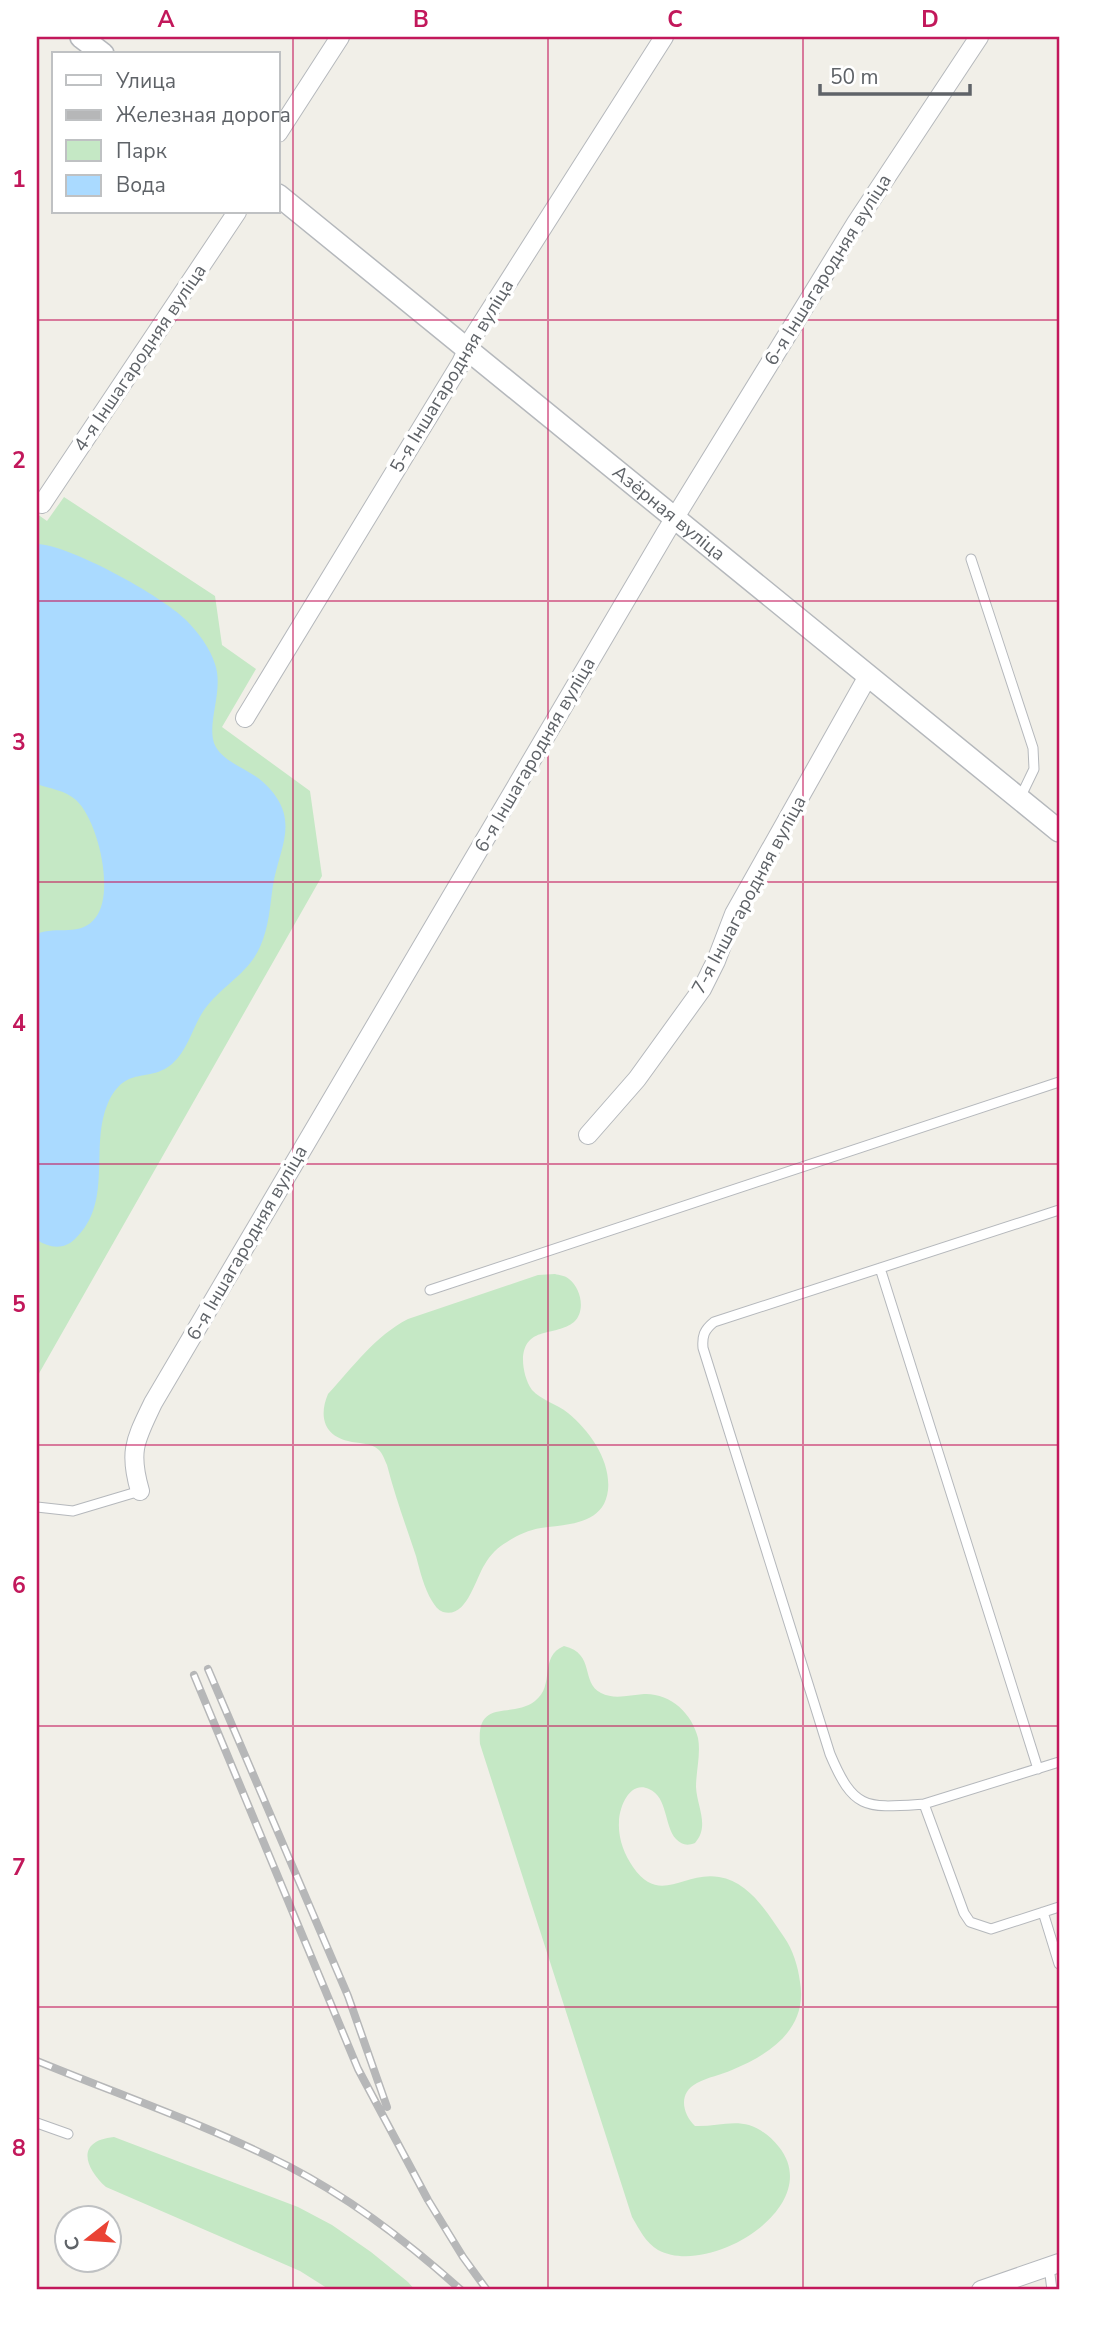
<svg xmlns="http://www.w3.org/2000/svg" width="1096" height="2327" viewBox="0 0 1096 2327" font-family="'Nunito Sans',sans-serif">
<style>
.green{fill:#c5e8c5}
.water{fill:#aadaff}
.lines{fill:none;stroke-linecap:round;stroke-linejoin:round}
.service-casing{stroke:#b5b8bc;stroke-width:11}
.minor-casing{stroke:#b5b8bc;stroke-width:20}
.tertiary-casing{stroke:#b5b8bc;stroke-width:24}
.service{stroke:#fff;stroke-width:9}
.minor{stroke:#fff;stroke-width:18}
.tertiary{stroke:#fff;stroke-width:21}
.rail-casing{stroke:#b6b7b8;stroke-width:8}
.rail{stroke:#fff;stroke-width:5;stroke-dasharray:16;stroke-linecap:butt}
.grid{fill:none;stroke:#c2185b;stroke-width:2;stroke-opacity:0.55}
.labels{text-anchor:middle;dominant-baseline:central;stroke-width:7;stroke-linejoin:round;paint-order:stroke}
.street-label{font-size:19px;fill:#5f6368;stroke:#fff}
.neatline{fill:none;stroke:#c2185b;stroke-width:2.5}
.grid-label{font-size:23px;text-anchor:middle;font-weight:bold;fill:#c2185b}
</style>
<rect width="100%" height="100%" fill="#f1efe8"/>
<!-- green -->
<path class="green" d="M64,497L215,596L222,645L256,669L222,727L310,791L322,876L37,1377V514L47,521Z
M555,1274C559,1275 566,1276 569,1279C581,1288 586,1311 574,1322C556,1337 524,1325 523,1360C523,1369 526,1382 532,1390C541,1400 557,1404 568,1413C590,1431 611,1461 608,1490C604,1525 568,1524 541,1528C529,1530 517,1535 507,1542C498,1547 490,1555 485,1564C475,1579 467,1619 443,1612C438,1610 435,1606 432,1601C424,1588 420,1571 416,1556C406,1526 395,1496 387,1465C385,1461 383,1454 379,1450C371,1442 358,1444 348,1441C323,1435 319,1415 328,1394C353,1367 375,1336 408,1319L538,1275Z
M564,1646C596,1654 580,1682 601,1693C614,1700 630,1695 644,1694C670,1693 692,1713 698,1738C701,1754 696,1771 696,1787C697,1807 710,1826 695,1843C687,1846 682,1845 676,1839C664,1826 668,1797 649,1789C630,1780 619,1807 619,1822C618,1838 624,1854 633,1867C660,1906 683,1871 719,1877C750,1882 768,1914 784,1937C793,1950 798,1966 800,1982C808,2028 771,2054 732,2070C721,2075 708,2077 697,2083C678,2093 682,2113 695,2126C712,2127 732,2120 749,2125C761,2129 771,2137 779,2147C826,2206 710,2278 658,2250C646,2243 639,2229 632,2217L480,1744C476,1697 512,1719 535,1701C556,1685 538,1657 564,1646Z
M114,2137L298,2207L332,2225L371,2252L408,2282L415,2290H330L300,2271L106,2187C85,2168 75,2141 114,2137Z"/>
<!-- water -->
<path class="water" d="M37,544C70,545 162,596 186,620C198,632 210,648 215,664C224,690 207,721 214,743C221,762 249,769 263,782C302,818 280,845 273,885C270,906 269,927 260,947C248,974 221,986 204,1010C193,1026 188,1050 172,1064C148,1084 126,1064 108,1103C89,1147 114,1202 75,1239C64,1250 49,1248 37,1240V934C57,925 81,938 96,917C115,892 98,820 76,800C65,790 50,789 37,784Z"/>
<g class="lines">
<defs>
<path id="service" d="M971,559L1033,748L1034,769L1020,798
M1059,1210L714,1322C704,1330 702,1336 703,1348L830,1754C854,1811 866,1808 924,1804L964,1913L970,1922L991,1929L1059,1907
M880,1268L1038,1769
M430,1290L1059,1082
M37,1507L73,1511L140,1491
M924,1804L1059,1762
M1043,1912L1059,1964
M37,2123L68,2134
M1049,2267L1052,2290"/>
<path id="minor" d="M278,133L340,37
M42,504L237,212
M245,718L461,363L473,337L664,37
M588,1135L637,1079L702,989L716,961L734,914L868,676
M140,1491C128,1450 136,1439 153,1403L666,532L856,223L979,37
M981,2290L1059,2263"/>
<g id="tertiary">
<path d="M81,37L103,54"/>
<path id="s1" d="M278,195L1059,831"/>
</g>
</defs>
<!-- service casing -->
<use href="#service" class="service-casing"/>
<!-- minor casing -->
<use href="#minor" class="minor-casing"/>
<!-- tertiary casing -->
<use href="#tertiary" class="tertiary-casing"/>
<!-- service -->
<use href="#service" class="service"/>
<!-- minor -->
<use href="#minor" class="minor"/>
<!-- tertiary -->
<use href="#tertiary" class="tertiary"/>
<defs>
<path id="rail" d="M208,1669L348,1996L387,2107
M194,1675L358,2069L428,2200L463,2257L487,2290
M37,2061C120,2095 207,2125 288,2166C350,2198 410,2244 461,2290"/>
</defs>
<!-- rail casing -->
<use href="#rail" class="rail-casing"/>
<!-- rail -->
<use href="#rail" class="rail"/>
</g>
<!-- grid -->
<path class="grid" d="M293,37V2290M548,37V2290M803,37V2290M37,320H1059M37,601H1059M37,882H1059M37,1164H1059M37,1445H1059M37,1726H1059M37,2007H1059"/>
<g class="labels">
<!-- street labels -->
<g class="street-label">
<text transform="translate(828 270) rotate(-58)">6-я Іншагародняя вуліца</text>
<text transform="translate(140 358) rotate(-56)">4-я Іншагародняя вуліца</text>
<text transform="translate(452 376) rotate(-59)">5-я Іншагародняя вуліца</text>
<text stroke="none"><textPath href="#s1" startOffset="504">Азёрная вуліца</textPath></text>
<text transform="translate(535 755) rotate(-60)">6-я Іншагародняя вуліца</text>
<text transform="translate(749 895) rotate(-62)">7-я Іншагародняя вуліца</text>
<text transform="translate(247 1243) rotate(-60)">6-я Іншагародняя вуліца</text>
</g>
</g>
<!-- border -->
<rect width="1096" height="2327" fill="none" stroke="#ffffff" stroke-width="77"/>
<!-- legend -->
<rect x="52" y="52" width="228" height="161" fill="#ffffff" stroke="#bfc1c3" stroke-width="2"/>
<rect x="66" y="75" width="35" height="10" fill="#ffffff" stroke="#bfc1c3" stroke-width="2"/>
<text x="116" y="88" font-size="21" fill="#5f6368">Улица</text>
<rect x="66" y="110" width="35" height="10" fill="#b6b7b8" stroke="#bfc1c3" stroke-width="2"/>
<text x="116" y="122" font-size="21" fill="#5f6368">Железная дорога</text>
<rect x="66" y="140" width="35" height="21" fill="#c5e8c5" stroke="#bfc1c3" stroke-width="2"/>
<text x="116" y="158" font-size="21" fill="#5f6368">Парк</text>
<rect x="66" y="175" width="35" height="21" fill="#aadaff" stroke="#bfc1c3" stroke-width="2"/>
<text x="116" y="192" font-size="21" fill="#5f6368">Вода</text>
<!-- north arrow -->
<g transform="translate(88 2239) rotate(253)"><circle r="33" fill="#ffffff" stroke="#bfc1c3" stroke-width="2"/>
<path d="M0-5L12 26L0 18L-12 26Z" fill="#ea4335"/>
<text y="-10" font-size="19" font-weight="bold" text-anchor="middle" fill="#5f6368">С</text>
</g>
<!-- scale -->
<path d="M820 84v10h150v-10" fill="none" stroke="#5f6368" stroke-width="3.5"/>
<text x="830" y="84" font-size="21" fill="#5f6368" stroke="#ffffff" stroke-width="5" paint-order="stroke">50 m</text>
<rect x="38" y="38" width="1020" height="2250" class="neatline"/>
<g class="grid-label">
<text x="166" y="27">A</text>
<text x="421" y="27">B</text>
<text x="675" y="27">C</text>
<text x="930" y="27">D</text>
<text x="19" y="187">1</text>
<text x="19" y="468">2</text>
<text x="19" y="750">3</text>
<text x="19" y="1031">4</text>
<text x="19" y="1312">5</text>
<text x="19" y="1593">6</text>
<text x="19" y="1875">7</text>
<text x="19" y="2156">8</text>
</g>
</svg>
